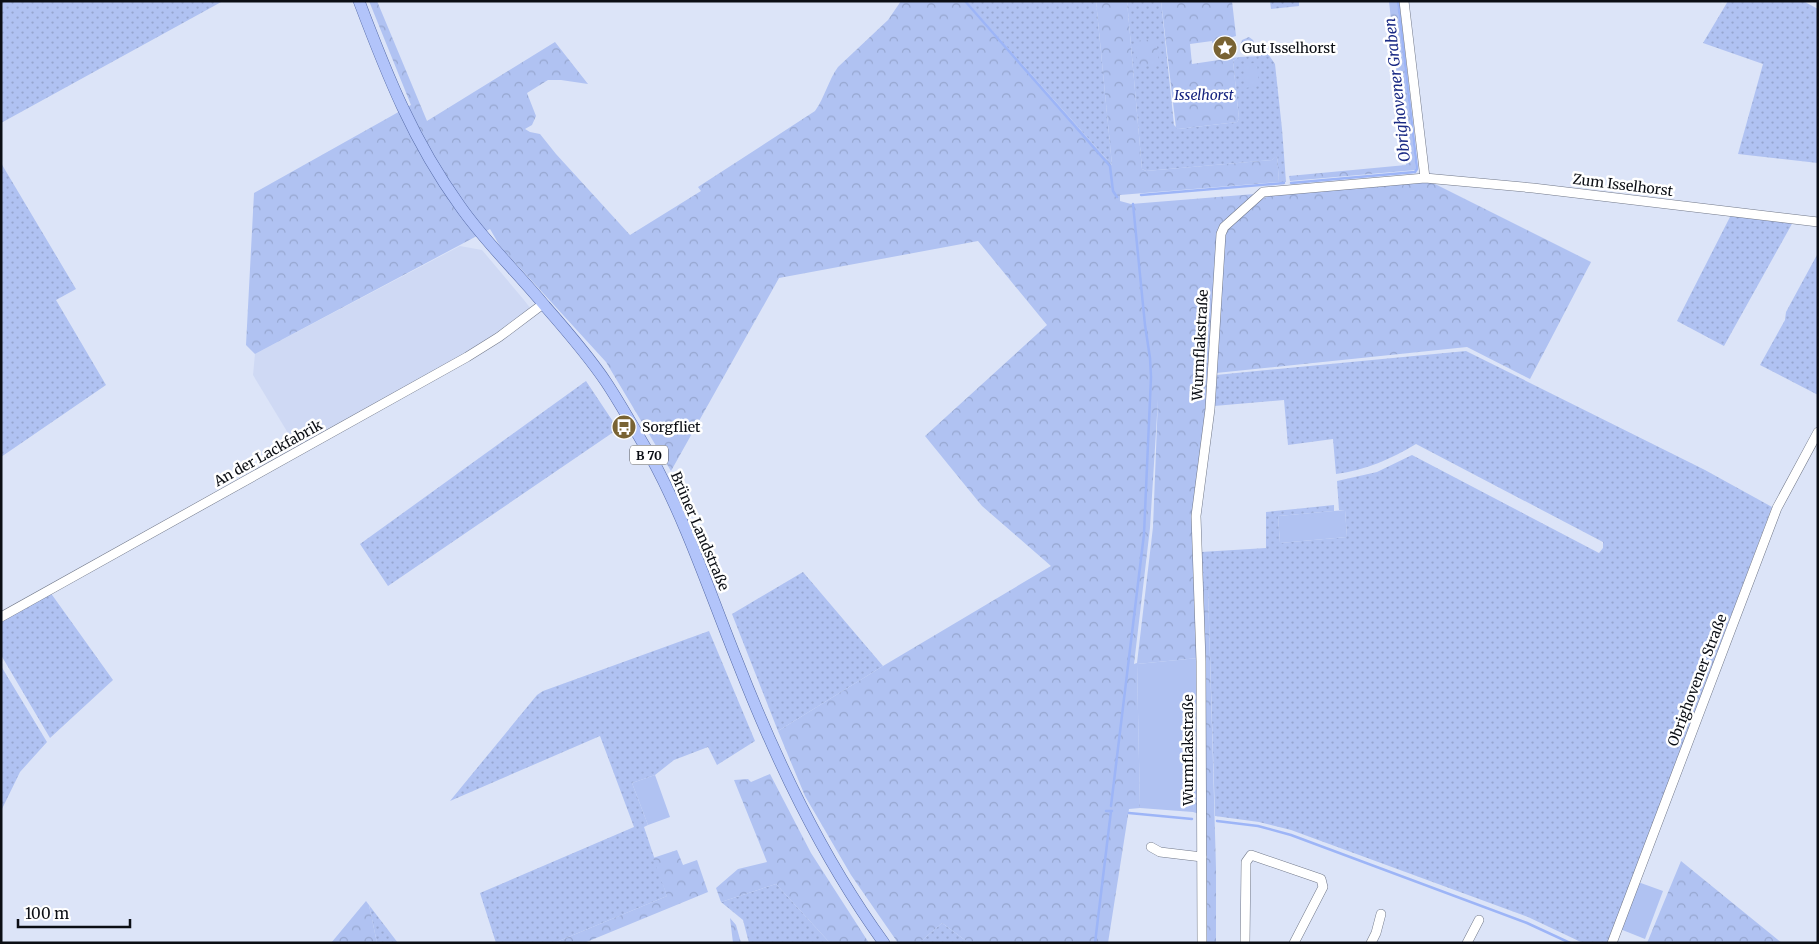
<svg xmlns="http://www.w3.org/2000/svg" width="1819" height="944" viewBox="0 0 1819 944" font-family="Merriweather,serif">
<style>
.built{fill:#cfd9f4}
.grass{fill:url(#grass-dots)}
.forest{fill:url(#forest-crowns);fill-rule:evenodd}
.pitch{fill:#b0c2f2}
.lines{fill:none;stroke-linecap:round;stroke-linejoin:round}
.stream{stroke:#9db5f7;stroke-width:2.5}
.minor-casing{stroke:#717889;stroke-width:10}
.major-casing{stroke:#566ba8;stroke-width:12}
.minor{stroke:#fff;stroke-width:9}
.major{stroke:#b2c4fa;stroke-width:11}
.labels{text-anchor:middle;dominant-baseline:central;stroke-width:5;stroke-linejoin:round;paint-order:stroke}
.shield{fill:#fff;stroke:#54565a;stroke-width:1}
.shield-label{font-size:12px;font-weight:bold;fill:#0b0e14}
.poi-label{font-size:14px;fill:#0b0e14;stroke:#fff;text-anchor:start}
.park-label{font-size:14px;font-style:italic;fill:#16247f;stroke:#fff}
.street-label{font-size:14px;fill:#0b0e14;stroke:#fff}
.water-label{font-size:15px;font-style:italic;fill:#192984;stroke:#fff}
</style>
<defs>
<pattern id="grass-dots" width="8" height="8" patternUnits="userSpaceOnUse" patternTransform="scale(1.25)"><rect width="8" height="8" fill="#b0c2f2"/><path d="M2 2h.1M6 6h.1" fill="none" stroke="#96a6cf" stroke-width="1.8" stroke-linecap="round"/></pattern>
<pattern id="forest-crowns" width="20" height="18" patternUnits="userSpaceOnUse" patternTransform="scale(1.25)"><rect width="20" height="18" fill="#b0c2f2"/><path d="M2 6a3 3 0 1 1 6 0M12 15a3 3 0 1 1 6 0" fill="none" stroke="#96a6cf"/></pattern>
</defs>
<rect width="100%" height="100%" fill="#dce4f8"/>
<!-- built -->
<path class="built" d="M460,246L482,250L524,300L531,309L487,341L297,448L253,375L255,354Z"/>
<!-- grass -->
<path class="grass" d="M1,1H223L1,123Z
M966,1H1096L1112,165Z
M1127,1H1161L1174,125L1178,129L1237,122L1239,119L1233,61L1239,57L1261,56V50L1268,54L1275,64L1282,129L1286,182H1279L1277,155L1272,160L1146,171L1142,169Z
M1270,1H1299V6L1271,9Z
M1728,1H1803L1818,9V163L1738,154L1763,64L1703,43Z
M1249,37L1253,40L1256,47L1245,48L1241,43L1242,40Z
M1,163L76,289L56,300L106,385L1,457Z
M1731,215L1793,222L1724,346L1677,321Z
M1818,253V395L1760,365L1785,320L1786,312Z
M1466,351L1705,470L1772,507L1608,943H1583L1528,917L1291,830L1259,822L1215,816L1208,590L1203,591L1201,552L1266,548V512L1334,505V511L1278,516L1280,543L1347,537L1345,510H1339L1337,481L1377,472L1412,455L1599,553L1603,548V542L1416,444C1391,459 1366,470 1336,474L1333,439L1288,445L1284,400L1214,406L1216,375Z
M586,381L618,429L388,586L360,544Z
M803,572L883,666L778,731L732,614Z
M50,592L113,680L50,738L1,655V620Z
M709,631L755,741L717,765L708,747L674,760L655,775L632,783L648,825L644,827L667,896L554,943H496L480,893L634,827L600,736L450,801L537,695L543,691Z
M1,666L47,742L20,772L1,811Z
M776,884L830,943H749L743,920L721,902Z
M369,905L398,943H377Z
M942,923L969,943H919Z"/>
<!-- forest -->
<path class="forest" d="M369,1H377L427,121L555,42L588,84L561,80H548L527,93L536,116L532,125L525,129L530,132L540,134L556,154L630,235L701,191L698,187L815,111C825,97 828,81 838,67L888,20L901,1H966L1112,165L1096,1H1127L1142,169L1146,171L1272,160L1277,154L1279,182L1120,195V201L1131,204L1255,194L1218,228L1206,417L1192,529L1195,592L1208,589L1216,868V943H1204L1205,816L1193,812L1198,658L1137,664L1140,808L1129,809L1108,943H969L942,923L919,943H898L851,875L805,796L778,731L883,666L1051,566L982,506L925,436L1047,325L978,241L779,278L671,471L606,362L500,246L490,229L255,354L246,345L254,193L411,105ZM1158,399L1153,527L1137,663L1134,664L1150,528Z
M1161,1H1232L1236,36L1212,43V41L1190,44L1192,64L1239,57L1233,61L1239,119L1237,122L1178,129L1176,128Z
M1389,1H1397L1416,170L1290,181L1289,176L1406,165Z
M1156,39L1159,64L1138,66L1135,41Z
M1429,181L1591,262L1530,379L1467,347L1216,373L1225,232L1260,200L1273,194Z
M770,774L811,853L869,943H830L776,884L721,902L716,888L738,869L767,862L734,780L748,779L751,782Z
M677,850L683,865L697,860L708,892L584,943H554L667,896L653,858Z
M1681,861L1782,943H1647Z
M366,901L369,905L377,943H331Z
M730,918L736,925L741,943H733Z"/>
<!-- pitch -->
<path class="pitch" d="M1257,63L1259,86L1245,88L1243,64Z
M1345,510L1347,537L1280,543L1278,516Z
M1198,658L1193,812L1140,808L1137,664Z
M655,775L670,817L648,825L632,783Z
M1638,882L1663,891L1645,939L1620,929Z"/>
<g class="lines">
<!-- stream -->
<path class="stream" d="M965,1L1110,166L1113,191L1117,197
M1291,183L1415,172L1417,169L1398,1
M1141,195L1284,183
M1111,806L1144,534L1151,377L1150,358L1145,325L1133,204
M1106,811H1112
M1129,813L1192,819
M1217,821L1258,826L1291,835L1527,923L1570,943
M1095,943L1111,811"/>
<defs>
<path id="minor" d="M1425,178L1533,188L1818,222
M1,617L467,357L499,337L543,304
M1151,847L1160,852L1202,857
M1202,943L1201,661L1196,516L1210,409L1221,234L1224,227L1263,192L1425,178L1404,1
M1245,943L1246,862L1251,855L1321,879L1323,887L1294,943
M1371,943L1376,933L1381,914
M1467,943L1479,920
M1612,943L1777,508L1818,432"/>
<path id="major" d="M359,1C387,75 413,141 460,206C485,242 517,272 545,306C566,330 588,355 606,382C622,406 636,432 651,457C685,519 710,593 736,658C775,758 821,856 884,943"/>
</defs>
<!-- minor casing -->
<use href="#minor" class="minor-casing"/>
<!-- major casing -->
<use href="#major" class="major-casing"/>
<!-- minor -->
<use href="#minor" class="minor"/>
<!-- major -->
<use href="#major" class="major"/>
</g>
<!-- icons -->
<defs>
<symbol id="sight-disc" viewBox="-11 -11 22 22"><circle r="9.5" fill="#796333" stroke="#fff"/><path d="M0-6L1.8-2.2L6-1.7L2.9 1.2L3.7 5.4L0 3.3L-3.7 5.4L-2.9 1.2L-6-1.7L-1.8-2.2Z" fill="#fff"/></symbol>
<symbol id="bus-disc" viewBox="-11 -11 22 22"><circle r="9.5" fill="#796333" stroke="#fff"/><path d="M-5-6H5V4H4V6H2V4H-2V6H-4V4H-5ZM-3.5-4V0h7V-4ZM-3.5 1.2v1.5H-2V1.2ZM2 1.2v1.5H3.5V1.2Z" fill="#fff"/></symbol>
</defs>
<g fill-rule="evenodd">
<use href="#sight-disc" x="1211" y="34" width="28" height="28"/>
<use href="#bus-disc" x="610" y="413" width="28" height="28"/>
</g>
<g class="labels">
<!-- shield labels -->
<rect class="shield" x="630" y="445.5" width="38" height="19" rx="4"/>
<g class="shield-label">
<text x="649" y="455">B 70</text>
</g>
<!-- poi labels -->
<g class="poi-label">
<text x="1242" y="48">Gut Isselhorst</text>
<text x="642" y="427">Sorgfliet</text>
</g>
<!-- park labels -->
<g class="park-label">
<text x="1204" y="95">Isselhorst</text>
</g>
<!-- street labels -->
<g class="street-label">
<text transform="translate(1623 185) rotate(7)">Zum Isselhorst</text>
<text transform="translate(1200 345) rotate(-87)">Wurmflakstraße</text>
<text transform="translate(268 453) rotate(-29)">An der Lackfabrik</text>
<text transform="translate(700 531) rotate(67)">Brüner Landstraße</text>
<text transform="translate(1697 680) rotate(-69)">Obrighovener Straße</text>
<text transform="translate(1188 750) rotate(-90)">Wurmflakstraße</text>
</g>
<!-- water labels -->
<g class="water-label">
<text transform="translate(1397 90) rotate(-96)">Obrighovener Graben</text>
</g>
</g>
<!-- border -->
<rect width="1819" height="944" fill="none" stroke="#0b0e14" stroke-width="5"/>
<!-- scale -->
<path d="M18 919v8h112v-8" fill="none" stroke="#0b0e14" stroke-width="2.5"/>
<text x="25" y="919" font-size="15" fill="#0b0e14" stroke="#ffffff" stroke-width="4" paint-order="stroke">100 m</text>
</svg>
